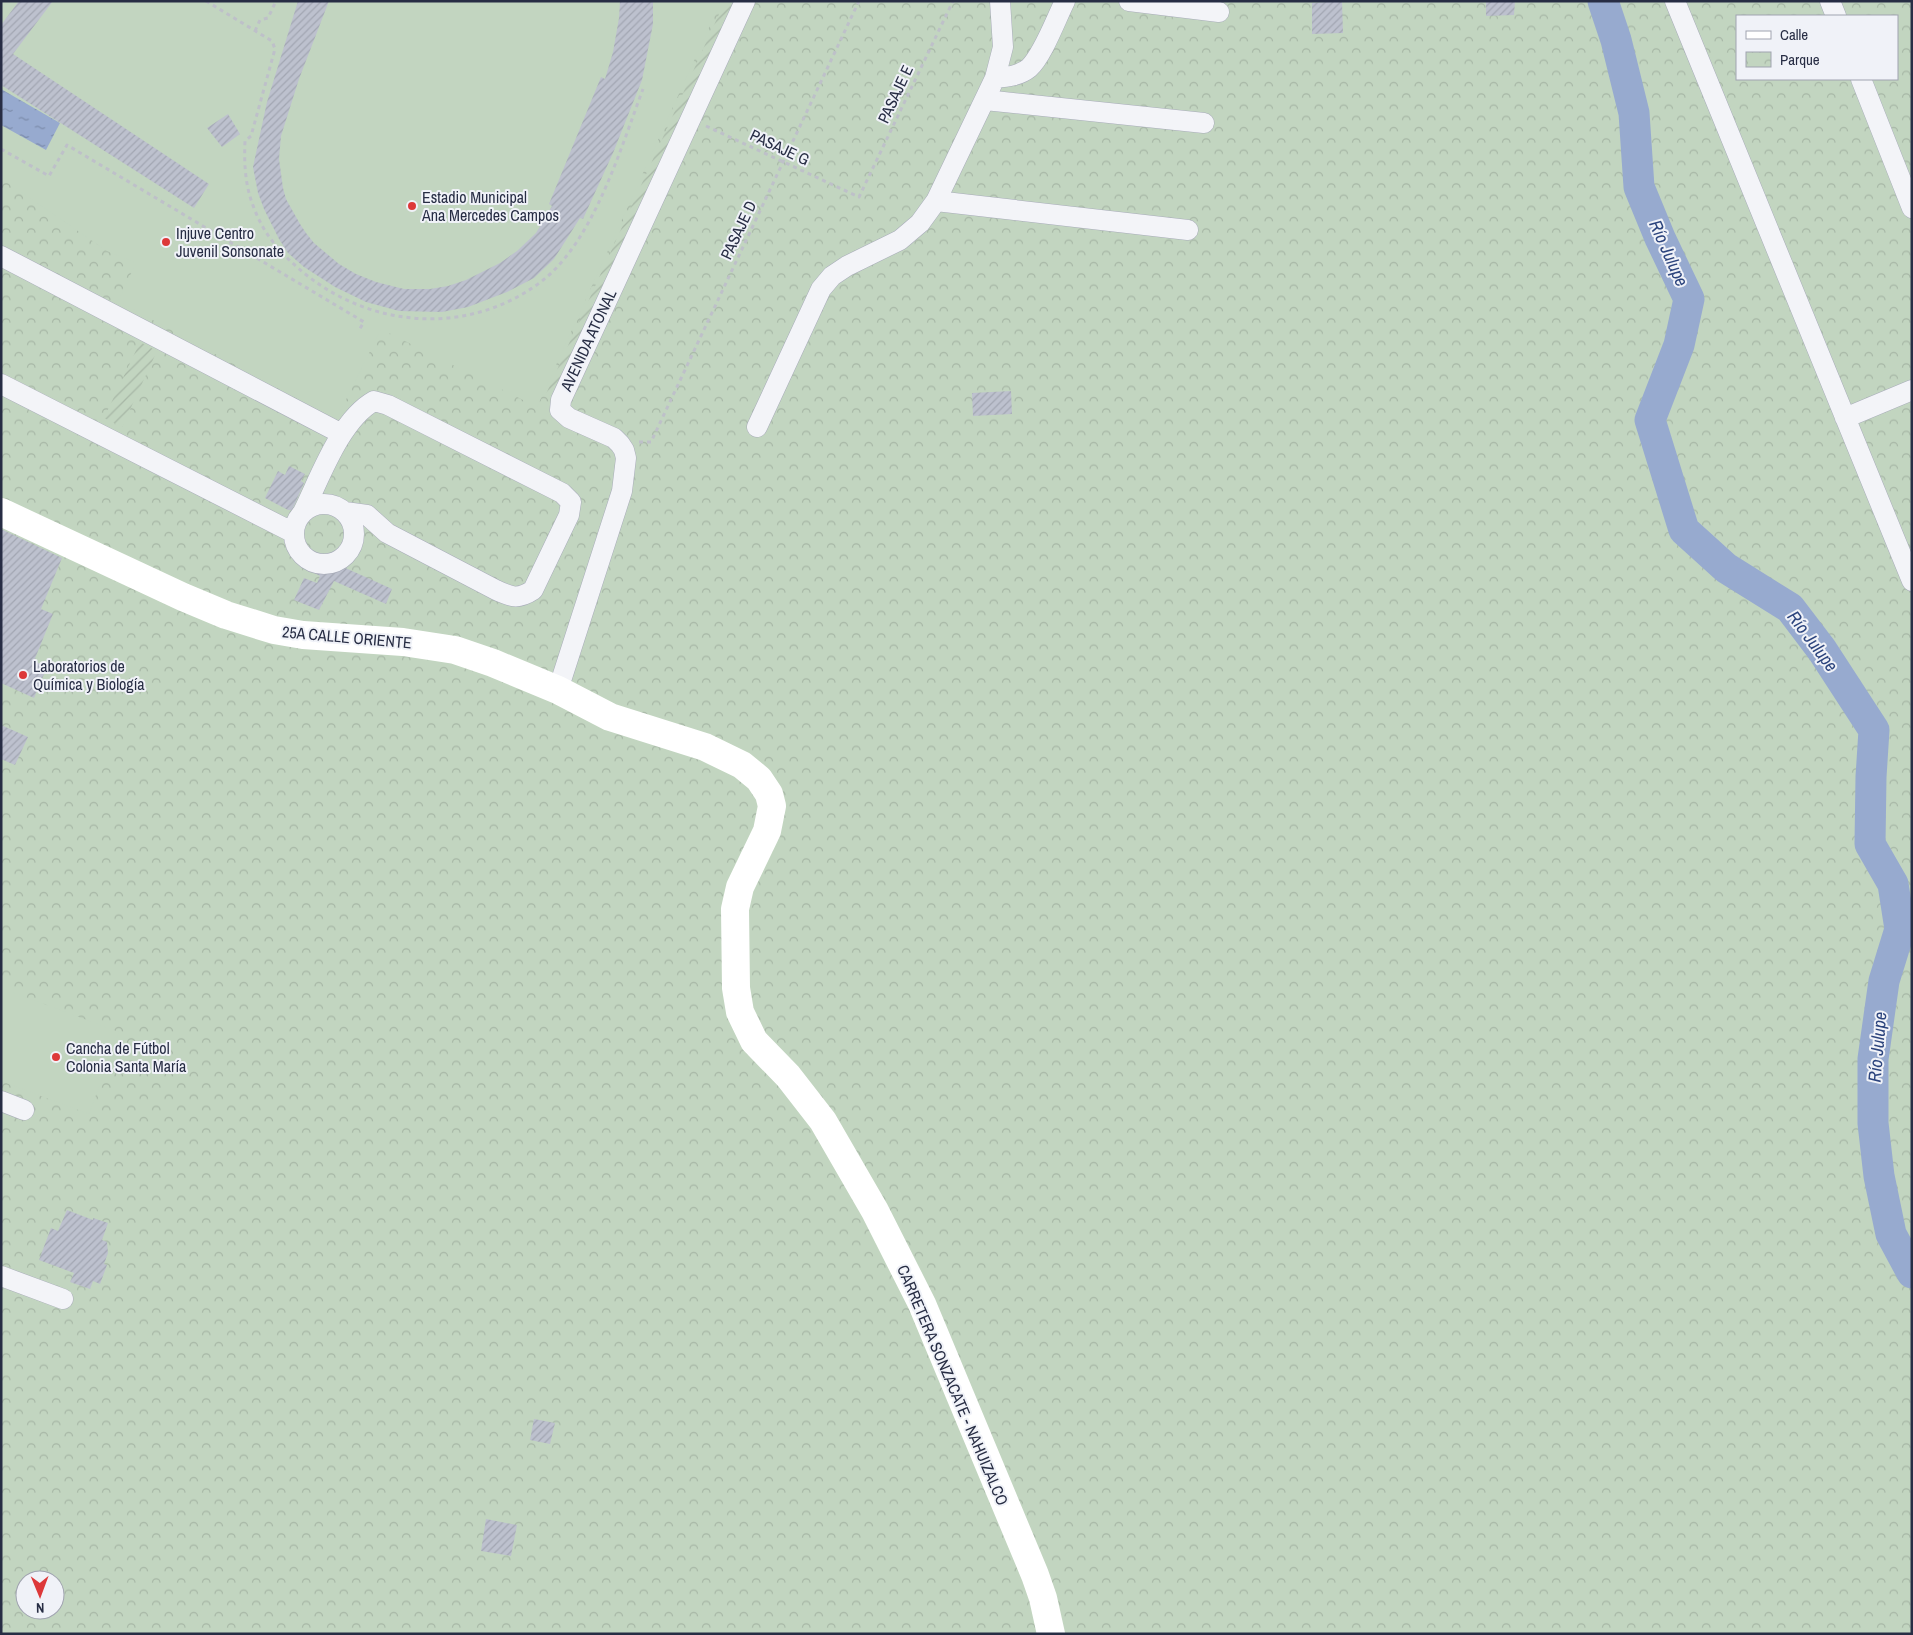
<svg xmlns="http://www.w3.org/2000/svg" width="1913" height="1635" viewBox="0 0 1913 1635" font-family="'Archivo Narrow',sans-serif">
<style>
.park{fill:url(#park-crowns);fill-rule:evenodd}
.garden{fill:url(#garden-furrows)}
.pitch{fill:#c2d5c0}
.water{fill:url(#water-ripples)}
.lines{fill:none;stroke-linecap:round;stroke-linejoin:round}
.river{stroke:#97aacf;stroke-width:31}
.building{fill:url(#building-hatch)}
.street-casing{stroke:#a8acb9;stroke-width:21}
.path{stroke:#bec0c9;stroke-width:3;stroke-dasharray:4 4;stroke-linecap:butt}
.street{stroke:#f3f4f8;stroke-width:20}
.secondary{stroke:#fff;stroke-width:28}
.poi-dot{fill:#dd3839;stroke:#f0f2f8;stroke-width:2}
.labels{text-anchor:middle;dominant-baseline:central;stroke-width:4;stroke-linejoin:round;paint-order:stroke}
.street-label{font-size:16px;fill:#272d44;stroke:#f0f2f8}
.poi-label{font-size:16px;fill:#272d44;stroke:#f0f2f8;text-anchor:start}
.water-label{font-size:18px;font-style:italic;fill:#2c447d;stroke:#f0f2f8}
</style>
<defs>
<pattern id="park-crowns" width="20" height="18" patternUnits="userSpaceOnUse" patternTransform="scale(1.25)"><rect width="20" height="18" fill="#c2d5c0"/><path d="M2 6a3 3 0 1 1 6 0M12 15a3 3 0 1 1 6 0" fill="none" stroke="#a7b7a6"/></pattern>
<pattern id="garden-furrows" width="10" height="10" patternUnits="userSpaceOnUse" patternTransform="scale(1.25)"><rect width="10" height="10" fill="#c2d5c0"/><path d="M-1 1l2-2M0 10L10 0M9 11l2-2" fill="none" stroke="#a7b7a6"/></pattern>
<pattern id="water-ripples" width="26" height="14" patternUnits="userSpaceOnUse" patternTransform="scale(1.25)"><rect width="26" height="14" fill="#97aacf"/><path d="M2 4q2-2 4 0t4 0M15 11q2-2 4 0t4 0" fill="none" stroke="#7b8baa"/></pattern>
<pattern id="building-hatch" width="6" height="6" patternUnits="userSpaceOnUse" patternTransform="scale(1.25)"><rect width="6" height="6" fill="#bdc1ce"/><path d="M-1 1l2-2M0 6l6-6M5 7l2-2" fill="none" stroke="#a2a6b2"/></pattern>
</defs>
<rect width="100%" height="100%" fill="#e0e3eb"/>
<!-- park -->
<path class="park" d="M1,1H1912V1634H1ZM1737,16H1897V79H1737ZM25,1580H55V1610H25Z"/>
<!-- garden -->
<path class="garden" d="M725,1H745L561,400L546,394Z
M140,342L157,351L122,427L104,418Z"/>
<!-- pitch -->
<path class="pitch" d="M1,1H721L537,407L381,329L336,420L118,301L136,263L107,251L1,178Z
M1,988L119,1032L89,1114L1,1081Z"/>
<!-- water -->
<path class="water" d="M1,89L60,123L46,150L1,125Z"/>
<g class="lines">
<!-- river -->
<path class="river" d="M1603,1L1616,40L1634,113L1639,187L1660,238L1689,299L1679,345L1650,420L1684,530L1726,568L1790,608L1822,650L1874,730L1871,777L1870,844L1893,884L1900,929L1884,981L1873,1059V1123L1879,1176L1891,1234L1912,1273"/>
</g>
<!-- building -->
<path class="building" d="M19,1H53L13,54L209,184L194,208L1,85V25Z
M298,1H329L299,79L281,136L279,159L283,188L286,199L300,224L306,233L314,243L339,264L356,274L376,282L404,289H430L448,286L466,280L500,263L517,251L536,233L552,206L549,204L601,77L605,79L613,52L619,18L620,1H653V24L642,80L613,153L583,219L580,218L554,259L534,278L507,292L468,307L442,312L399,311L366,302L335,287L304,267L288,253L279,239L264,209L258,193L253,167L267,102Z
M1342,1L1343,33L1312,34V3Z
M1486,1H1515L1514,15L1486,16Z
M228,114L240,134L222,147L207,128Z
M1011,391L1012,414L973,416L972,393Z
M289,466L305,474L301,481L304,483L292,510H288L265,498L278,471L285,475Z
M1,529L62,558L41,609L53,614L34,661L47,667L34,698L1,683Z
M341,566L392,589L386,604L334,581L319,610L294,600L304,578L317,583L320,576L309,570Z
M1,725L28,737L15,765L1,759Z
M67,1210L93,1220V1218L108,1223L102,1240L107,1242L108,1253L104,1264L107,1265L100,1284L93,1281L90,1289L70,1282L74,1273L39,1260L51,1228L58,1231Z
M534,1419L555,1423L550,1444L530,1440Z
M486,1519L517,1525L511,1556L481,1551Z"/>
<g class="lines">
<defs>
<path id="street" d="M1129,1L1219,12
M1675,1L1912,581
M1830,1L1836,16
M995,78C1007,77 1019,76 1029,68C1043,55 1056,19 1065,1
M1861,79L1912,208
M985,100L1204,123
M936,201L1188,230
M1,256L342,434
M1,384L294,533
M1845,418L1912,390
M757,427L821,289L832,276L847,266L900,240L920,223L936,201L995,78L1003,47L1000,1
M294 534a30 30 0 1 1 60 0a30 30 0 1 1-60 0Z
M303,512C320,478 340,420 374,401L388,405L562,493L571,502L569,515L533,590C518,600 511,597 496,590L387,533L367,515L345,512
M558,690L622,491L626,458L624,450L620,444L614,438L569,418L560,410L561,400L745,1
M1,1101L24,1110
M1,1276L63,1299"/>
</defs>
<!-- street casing -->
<use href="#street" class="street-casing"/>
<!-- path -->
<path class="path" d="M206,1L272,41L275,49L251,136L245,141C244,164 245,186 254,208C264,235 282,255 304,273C372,329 470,336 542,281C594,240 620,150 643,89
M255,31L260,20L268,18L276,1
M706,126L859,197L953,1
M1,149L49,176L67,145L364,322L359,330
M639,442H651L859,1"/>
<!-- street -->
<use href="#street" class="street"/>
<!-- secondary -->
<path class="secondary" d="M1,512L183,597L226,615L274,630L303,635L403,642L455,650L493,663L558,690L610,717L705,747L742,765L759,779L769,794L772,806L767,831L740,887L735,909L736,988L740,1012L754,1041L788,1076L823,1121L875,1211L922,1304L1035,1575L1043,1598L1051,1634"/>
</g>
<!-- markers -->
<g class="poi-dot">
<circle cx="412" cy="206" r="5"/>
<circle cx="166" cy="242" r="5"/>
<circle cx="23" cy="675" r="5"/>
<circle cx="56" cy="1057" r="5"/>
</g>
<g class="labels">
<!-- street labels -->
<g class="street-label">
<text transform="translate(895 94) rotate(-65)">PASAJE E</text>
<text transform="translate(780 147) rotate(25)">PASAJE G</text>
<text transform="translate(738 230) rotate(-65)">PASAJE D</text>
<text transform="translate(588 340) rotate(-65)">AVENIDA ATONAL</text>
<text transform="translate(347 637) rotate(5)">25A CALLE ORIENTE</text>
<text transform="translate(953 1385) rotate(67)">CARRETERA SONZACATE - NAHUIZALCO</text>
</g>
<!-- poi labels -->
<g class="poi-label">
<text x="422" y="197">Estadio Municipal<tspan x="422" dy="18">Ana Mercedes Campos</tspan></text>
<text x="176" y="233">Injuve Centro<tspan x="176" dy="18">Juvenil Sonsonate</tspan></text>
<text x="33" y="666">Laboratorios de<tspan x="33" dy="18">Química y Biología</tspan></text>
<text x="66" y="1048">Cancha de Fútbol<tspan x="66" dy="18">Colonia Santa María</tspan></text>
</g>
<!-- water labels -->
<g class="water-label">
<text transform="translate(1669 253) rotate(66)">Río Julupe</text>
<text transform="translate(1813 641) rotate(53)">Río Julupe</text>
<text transform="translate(1877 1047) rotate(-85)">Río Julupe</text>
</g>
</g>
<!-- border -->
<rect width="1913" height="1635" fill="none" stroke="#272d44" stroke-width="5"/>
<!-- legend -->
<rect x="1736" y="15" width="162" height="65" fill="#f0f2f8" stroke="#a0a3b0"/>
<rect x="1746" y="31" width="25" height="8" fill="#ffffff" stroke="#a0a3b0"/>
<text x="1780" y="40" font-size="15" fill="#272d44">Calle</text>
<rect x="1746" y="52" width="25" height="15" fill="url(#park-crowns)" stroke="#a0a3b0"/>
<text x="1780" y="65" font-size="15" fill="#272d44">Parque</text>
<!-- north arrow -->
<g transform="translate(40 1595) rotate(179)"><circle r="24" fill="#f0f2f8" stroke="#a0a3b0"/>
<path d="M0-4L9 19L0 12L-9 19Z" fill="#dd3839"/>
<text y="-8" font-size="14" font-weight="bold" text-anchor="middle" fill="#272d44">N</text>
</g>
</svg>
